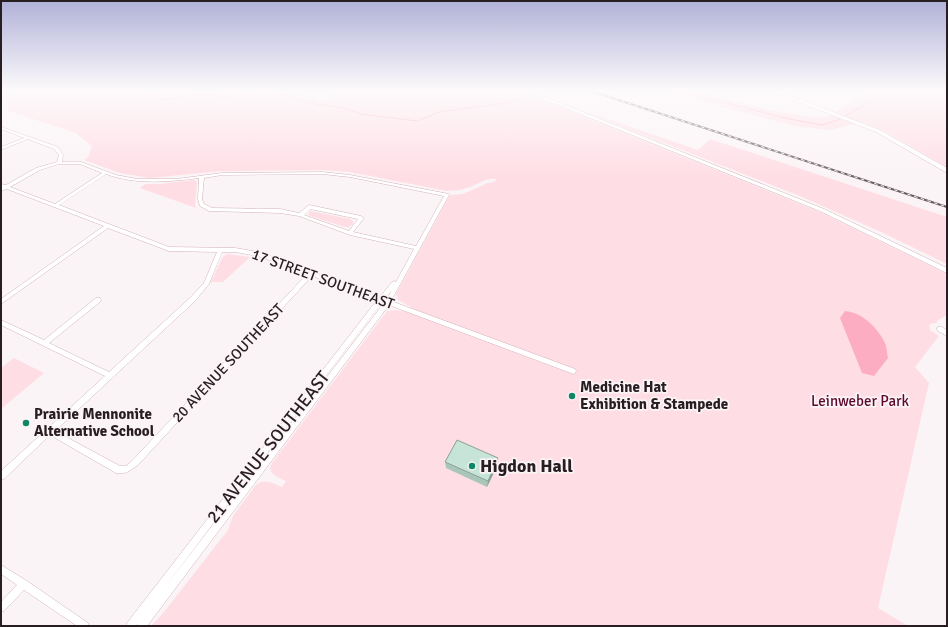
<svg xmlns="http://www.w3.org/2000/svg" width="948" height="627" viewBox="0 0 948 627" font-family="Signika,sans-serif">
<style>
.green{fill:#ffdde5}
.water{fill:#fcadc1}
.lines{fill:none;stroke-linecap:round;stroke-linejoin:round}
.stream{stroke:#fcadc1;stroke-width:1}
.minor-casing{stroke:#d3b3ba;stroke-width:1}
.tertiary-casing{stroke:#d3b3ba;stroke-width:1}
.primary-casing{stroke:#d3b3ba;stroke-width:1}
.minor{fill:#fff;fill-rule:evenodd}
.tertiary{fill:#fff;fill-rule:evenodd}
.primary{fill:#fff;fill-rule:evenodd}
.rail-casing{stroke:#665c5f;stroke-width:2}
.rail{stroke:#fbf4f6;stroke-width:1;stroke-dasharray:3.5;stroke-linecap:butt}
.wall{fill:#aac5ba}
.shaded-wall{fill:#8ba097}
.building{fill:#c6e5d8;stroke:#8ba097}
.poi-dot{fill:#0f8666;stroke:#fbf4f6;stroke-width:1.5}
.labels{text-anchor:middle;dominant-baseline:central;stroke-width:3.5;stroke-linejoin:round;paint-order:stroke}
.street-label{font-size:15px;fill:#281d20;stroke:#fbf4f6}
.poi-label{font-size:15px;font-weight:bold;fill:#281d20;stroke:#fbf4f6;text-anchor:start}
.park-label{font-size:15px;fill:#5c062b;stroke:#fbf4f6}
.near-street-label{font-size:18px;fill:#281d20;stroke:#fbf4f6}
.near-poi-label{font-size:18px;font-weight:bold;fill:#281d20;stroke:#fbf4f6;text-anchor:start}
</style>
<rect width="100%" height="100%" fill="#fbf4f6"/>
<!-- green -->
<path class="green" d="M5,90H214L233,95L249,92L277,94L280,91L325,100L338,90H513L534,99L537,98L820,212L947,274V315L937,321V323H933L929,325L930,330L939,336L915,367L929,383L878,608L908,626H151L164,612L228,530L233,516L256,485C265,478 272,483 282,487L286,481C278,477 266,474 272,463L387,311L396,310L407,312L411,307L398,300L396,294L450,195L463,194L488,183L494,182L497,179C484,177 475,187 463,189C458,191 453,190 447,191L350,172L323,170L221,171L149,178L120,173L84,160L88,157L92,146L76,133L8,111Z
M656,90H691L775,111L817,118L828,116L862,96L867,90H947V167L886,132L863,122L830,130L795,126Z
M575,108L698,150L710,139L947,217V264L881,232L800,196Z
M194,180L197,182L195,205L196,208L140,188L145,184H160Z
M310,211L350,219L353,221V224L349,227H345L310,216L308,214Z
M227,254L250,257L223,282H211L222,258Z
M14,358L44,373L1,409V368Z"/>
<!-- water -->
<path class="water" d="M845,311C863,313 877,327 885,343C887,347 887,354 888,358L874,376L862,373L840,318Z"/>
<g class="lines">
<!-- stream -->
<path class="stream" d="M142,90L151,97L164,99L198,95L228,97L253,93L284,95L316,104L343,108L361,114L417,121L439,112L506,103L534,95
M676,90L785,118L822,125L838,120L876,98L882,90
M537,94L548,90"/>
<defs>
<path id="minor" d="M1,127L58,147L63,155L62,162H81L116,175L137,179H177L222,173L322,172L350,175L449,194V195L391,301L575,369L576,371L575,373L573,374L571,373L389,305L147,626H137L138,623L136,626H126L127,623L377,300L312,276L138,465C131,470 125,475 116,473L50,435L4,479L1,480V471L105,376L1,325V320L44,340L96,298H100L101,300L100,302L49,343L109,372L191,297L204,283L217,252L169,251L108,228L1,304V299L104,226L7,189L1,191V188L2,187H1V184L6,185L36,168L57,162L59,155L54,149L28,139L1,150V147L24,138L1,129ZM59,164H80L102,173L55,204L10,187L40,170ZM106,174C135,185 169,182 199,178L198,199L200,206L209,211L280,213L299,216L350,235L414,249L396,282L394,281L392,282L380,297L259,252L235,248L169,247L59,205ZM322,174L350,177L444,196L416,246L353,232L364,218L361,216L309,205L299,213L280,209L212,208L204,204L202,199L204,178L222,175ZM310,209L358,219L349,231L304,215ZM222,252H235L258,256L307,274L132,461L126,466H120L55,431L195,301L209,284ZM392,290L387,299H385ZM382,302L384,303L161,592Z
M938,327H942L947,331V336L938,331L937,329Z
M1,565L27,581L88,623L89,626H77L24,590L4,611L1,612V602L17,585L1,574Z"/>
<path id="tertiary" d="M521,90H528L824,209L947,268V273L820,211Z"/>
<path id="primary" d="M767,90H776L880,130L947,168V173L876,132Z"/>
</defs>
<!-- minor casing -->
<use href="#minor" class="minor-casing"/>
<!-- tertiary casing -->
<use href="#tertiary" class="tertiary-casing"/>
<!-- primary casing -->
<use href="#primary" class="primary-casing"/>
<!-- minor -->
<use href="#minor" class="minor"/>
<!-- tertiary -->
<use href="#tertiary" class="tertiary"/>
<!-- primary -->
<use href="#primary" class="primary"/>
<defs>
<path id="rail" d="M588,90L947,207"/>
</defs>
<!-- rail casing -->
<use href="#rail" class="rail-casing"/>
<!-- rail -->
<use href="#rail" class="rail"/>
</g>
<!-- wall -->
<path class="wall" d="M498,458V464L487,487L446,468L445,462Z"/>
<!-- shaded-wall -->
<path class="shaded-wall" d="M498,458V464L487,487L488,481Z"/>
<!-- building -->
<path class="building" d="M457,440L498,458L488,481L445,462Z"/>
<!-- sky -->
<linearGradient id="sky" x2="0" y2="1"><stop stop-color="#b0b1d8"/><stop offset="0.51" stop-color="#fdfafb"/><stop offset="1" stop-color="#fdfafb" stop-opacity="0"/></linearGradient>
<rect width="948" height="178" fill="url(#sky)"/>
<!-- markers -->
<g class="poi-dot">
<circle cx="572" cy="396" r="4"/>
<circle cx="26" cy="423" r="4"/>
<circle cx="472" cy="466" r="4"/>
</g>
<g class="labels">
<!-- street labels -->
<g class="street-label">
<text transform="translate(323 279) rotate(20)">17 STREET SOUTHEAST</text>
<text transform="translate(228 363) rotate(-47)">20 AVENUE SOUTHEAST</text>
</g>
<!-- poi labels -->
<g class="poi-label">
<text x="580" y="387">Medicine Hat<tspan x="580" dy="17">Exhibition &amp; Stampede</tspan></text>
<text x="34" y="414">Prairie Mennonite<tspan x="34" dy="17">Alternative School</tspan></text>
</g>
<!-- park labels -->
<g class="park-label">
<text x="860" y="401">Leinweber Park</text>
</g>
<!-- near-street labels -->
<g class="near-street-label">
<text transform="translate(268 447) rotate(-52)">21 AVENUE SOUTHEAST</text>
</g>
<!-- near-poi labels -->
<g class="near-poi-label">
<text x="480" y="466">Higdon Hall</text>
</g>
</g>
<!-- border -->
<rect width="948" height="627" fill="none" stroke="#281d20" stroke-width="4"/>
</svg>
